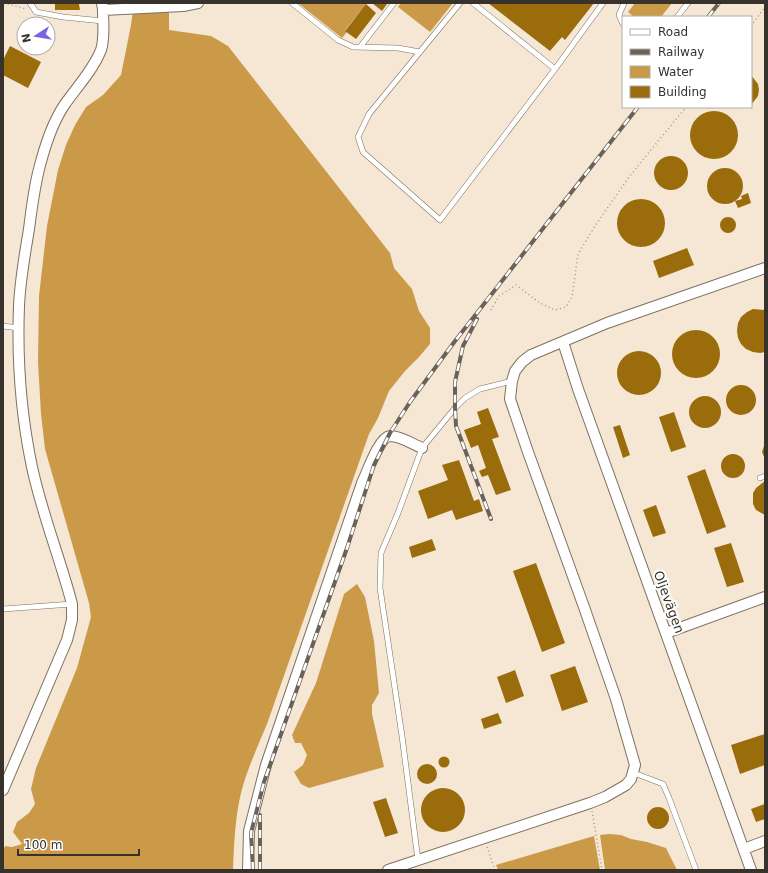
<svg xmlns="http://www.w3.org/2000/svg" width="768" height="873" viewBox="0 0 768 873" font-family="'DejaVu Sans',sans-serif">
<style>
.water{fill:#cb9a49}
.building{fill:#9b6c0c}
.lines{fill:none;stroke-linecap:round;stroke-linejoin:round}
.lane-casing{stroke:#7d7160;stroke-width:6}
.street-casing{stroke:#7d7160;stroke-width:12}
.path{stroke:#a3998b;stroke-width:1.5;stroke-dasharray:1 3;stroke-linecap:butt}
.lane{stroke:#fff;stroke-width:5}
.street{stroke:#fff;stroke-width:10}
.rail-casing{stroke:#6a6258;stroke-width:4}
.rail{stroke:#fff;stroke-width:2.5;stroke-dasharray:8;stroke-linecap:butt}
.labels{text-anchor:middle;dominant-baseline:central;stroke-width:4;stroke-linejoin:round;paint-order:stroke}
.street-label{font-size:13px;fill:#37322b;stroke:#fff}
</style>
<rect width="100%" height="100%" fill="#f5e7d4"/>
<!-- water -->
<path class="water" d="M134,3H169V30L211,36L228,46L390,253L394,268L412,289L419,311L430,328V344L419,357L405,371L389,391L378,418L369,434L267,724C258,746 247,769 241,793C235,818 234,845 233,870H3V852L5,846L12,847L22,844L13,832L17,822L29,813L35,804L31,789L36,768L77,668L91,617L89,603L45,449L41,414L38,362L39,296L47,226L58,170L66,145L75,125L86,107L103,95L121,75L131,25Z
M298,3H367L345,30L347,32L342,38Z
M401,3H453L430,32L398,7Z
M635,3H672L661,17H634L628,12Z
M357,584L365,597L374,641L379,693L372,705V714L384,767L309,788L301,784L294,772L303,765L307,755L301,743H295L292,735L316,683L344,594Z
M609,834L621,835L631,839L647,842L666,848L677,870H605L600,835Z
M594,836L600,870H498L496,865Z"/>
<!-- building -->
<path class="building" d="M372,3H386L387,4L382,11Z
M488,3H594L565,40L562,37L550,51Z
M55,4H79L80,10H55Z
M366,4L376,13L356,39L345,31Z
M10,46L41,62L28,88L3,75V60Z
M751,75L758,84L759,90L758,96L751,105Z
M690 135a24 24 0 1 1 48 0a24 24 0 1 1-48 0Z
M654 173a17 17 0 1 1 34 0a17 17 0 1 1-34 0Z
M707 186a18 18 0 1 1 36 0a18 18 0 1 1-36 0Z
M748,193L751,203L738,208L735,201L742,199L741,196Z
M617 223a24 24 0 1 1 48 0a24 24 0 1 1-48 0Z
M720 225a8 8 0 1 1 16 0a8 8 0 1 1-16 0Z
M687,248L694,265L659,278L653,261Z
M753,309L765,310V352L760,353L753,352L746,349L741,344L738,338L737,331L738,323L741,317L747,312Z
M672 354a24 24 0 1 1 48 0a24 24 0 1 1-48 0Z
M617 373a22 22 0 1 1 44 0a22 22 0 1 1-44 0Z
M726 400a15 15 0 1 1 30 0a15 15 0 1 1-30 0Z
M689 412a16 16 0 1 1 32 0a16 16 0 1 1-32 0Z
M488,408L499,437L492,439L511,490L496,495L488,475L482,477L479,471L486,468L478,445L471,448L464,430L481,424L477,412Z
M674,412L686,447L671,452L659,417Z
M620,425L630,455L623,458L613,427Z
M765,443V459L762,452Z
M721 466a12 12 0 1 1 24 0a12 12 0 1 1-24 0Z
M459,460L474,501L479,499L483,511L456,520L452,510L428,519L418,491L448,480L442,465Z
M705,469L726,527L707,534L687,476Z
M765,481V515L756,510L753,504V493L756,488Z
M656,505L666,533L653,537L643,510Z
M432,539L436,550L412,558L409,547Z
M731,543L744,582L727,587L714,548Z
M536,563L565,643L542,652L513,571Z
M575,666L588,702L562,711L550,675Z
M515,670L524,696L506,703L497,677Z
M498,713L502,723L484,729L481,719Z
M765,734V765L740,774L731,745Z
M438.5 762a5.5 5.5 0 1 1 11 0a5.5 5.5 0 1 1-11 0Z
M417 774a10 10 0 1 1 20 0a10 10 0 1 1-20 0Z
M421 810a22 22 0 1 1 44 0a22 22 0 1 1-44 0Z
M386,798L398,833L385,837L373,802Z
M765,804V819L756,822L751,809Z
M647 818a11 11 0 1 1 22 0a11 11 0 1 1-22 0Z"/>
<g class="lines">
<defs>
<path id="lane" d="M30,3L36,12L63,17L103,21
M292,3L338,40L353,47L398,48L420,52
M460,3L369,114L358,137L363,152L440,220L555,69L473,3
M677,17L688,3
M623,24L619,15L624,3
M360,47L394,3
M555,69L603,3
M3,326L19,328
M760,478L765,476
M3,609L72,604
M634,773L663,784L669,798L696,870
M418,860L402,736L380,588L381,553L398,513L422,448L455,408L465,398L480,389L512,381"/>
<path id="street" d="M102,3L103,10L183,6L198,3
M563,342L578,389L751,870
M666,633L765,597
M3,790L67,640L72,620V604C60,558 42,514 32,467C21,415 17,359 19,306C20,280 25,254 29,229C32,205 35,181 42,158C47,140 54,120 65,104C77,87 93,70 101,50C105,38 103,22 103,10
M744,849L765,841
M248,870L249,831L266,765L362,483C367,473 379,437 390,436C401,436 412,444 422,448
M388,870L590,803L605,797L626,785L631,779L635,765L616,699L584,607L528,452L510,399L512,381L515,371L522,362L531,355L607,323L765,268"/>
</defs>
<!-- lane casing -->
<use href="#lane" class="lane-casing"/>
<!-- street casing -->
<use href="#street" class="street-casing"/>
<!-- path -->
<path class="path" d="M4,3L26,9
M751,26L765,7
M491,310L499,296L516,285L540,303L555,310L566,307L572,297L578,254L595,226L629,177L686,107
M592,811L602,870
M487,847L495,870"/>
<!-- lane -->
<use href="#lane" class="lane"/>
<!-- street -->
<use href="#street" class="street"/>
<defs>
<path id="rail" d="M708,17L719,3
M477,319L463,346L455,382V408L456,426L491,519
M253,870L251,833L264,782L347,548L374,465L390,433L410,402L455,341L638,107
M260,870V815"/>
</defs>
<!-- rail casing -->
<use href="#rail" class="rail-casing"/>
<!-- rail -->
<use href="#rail" class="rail"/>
</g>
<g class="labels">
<!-- street labels -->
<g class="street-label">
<text transform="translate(669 602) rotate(70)">Oljevägen</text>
</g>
</g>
<!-- border -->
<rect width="768" height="873" fill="none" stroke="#37322b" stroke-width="8"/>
<!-- legend -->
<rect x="622" y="16" width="130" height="92" fill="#ffffff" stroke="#afadaa"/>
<rect x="630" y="29" width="20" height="6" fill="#ffffff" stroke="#afadaa"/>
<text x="658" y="36" font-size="12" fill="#37322b">Road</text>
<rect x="630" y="49" width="20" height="6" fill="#6a6258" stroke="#afadaa"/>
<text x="658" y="56" font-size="12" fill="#37322b">Railway</text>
<rect x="630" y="66" width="20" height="12" fill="#cb9a49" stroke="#afadaa"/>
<text x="658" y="76" font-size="12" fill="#37322b">Water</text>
<rect x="630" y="86" width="20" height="12" fill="#9b6c0c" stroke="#afadaa"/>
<text x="658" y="96" font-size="12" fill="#37322b">Building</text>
<!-- north arrow -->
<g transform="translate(36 36) rotate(258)"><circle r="19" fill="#ffffff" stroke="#afadaa"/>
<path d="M0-3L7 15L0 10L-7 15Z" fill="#7a64df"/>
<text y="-6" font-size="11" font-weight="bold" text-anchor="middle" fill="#37322b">N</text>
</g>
<!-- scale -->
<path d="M18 849v6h121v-6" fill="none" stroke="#37322b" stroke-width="2"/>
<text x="24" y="849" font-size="12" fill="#37322b" stroke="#ffffff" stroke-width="3" paint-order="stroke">100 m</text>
</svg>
